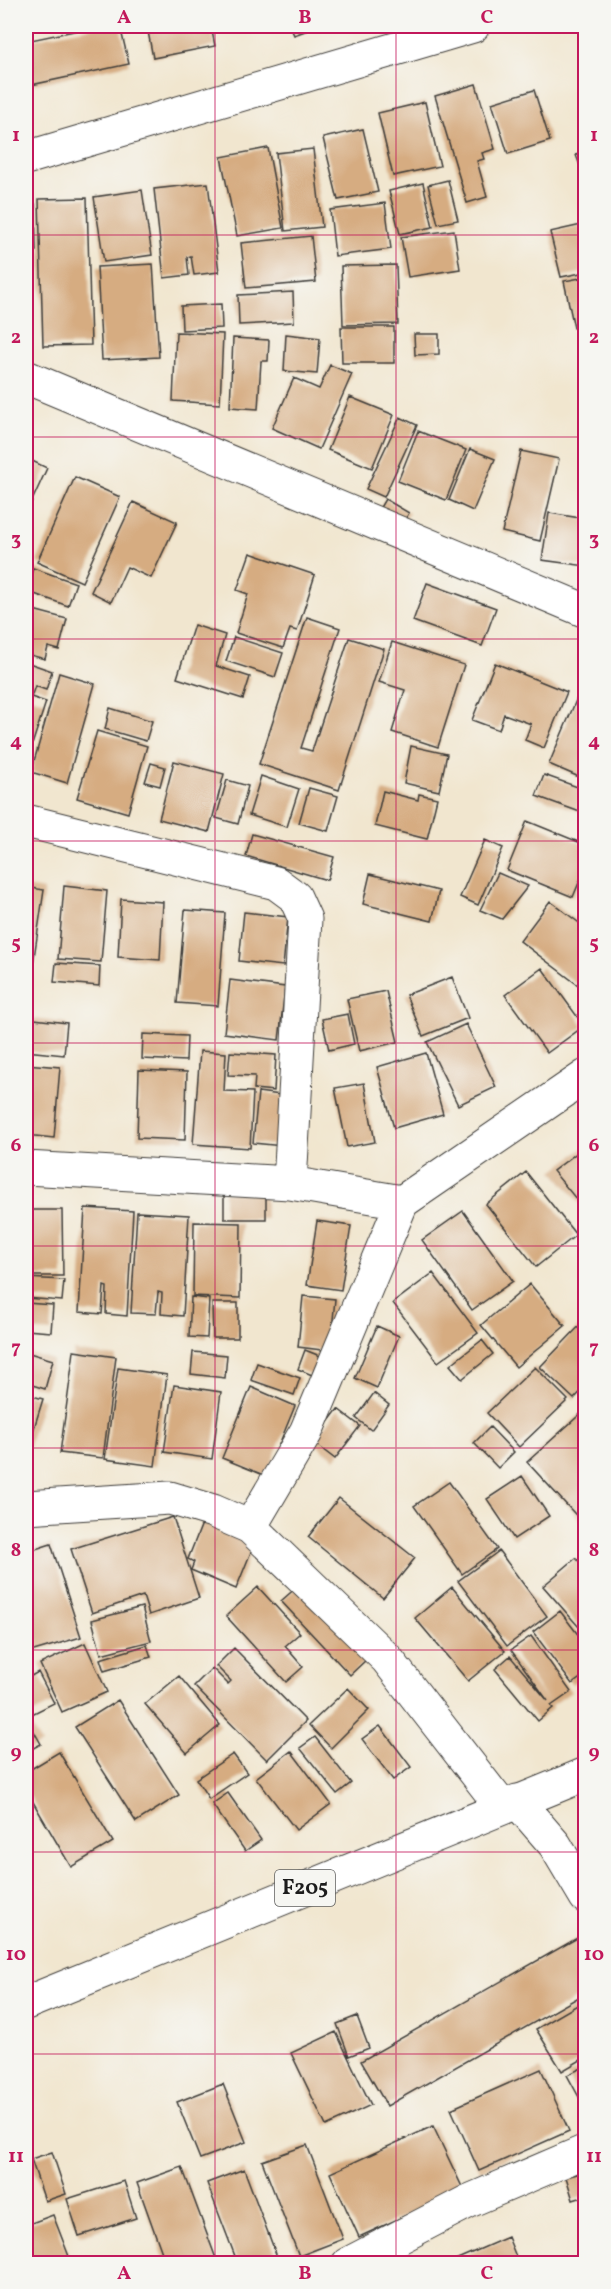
<svg xmlns="http://www.w3.org/2000/svg" width="611" height="2289" viewBox="0 0 611 2289" font-family="Vollkorn,serif">
<style>
.building{fill:#d6ac81}
.lines{fill:none;stroke-linecap:round;stroke-linejoin:round}
.minor-casing{stroke:#3c3a37;stroke-width:35}
.major-casing{stroke:#3c3a37;stroke-width:35}
.minor{stroke:#fff;stroke-width:33}
.major{stroke:#fff;stroke-width:33}
.grid{fill:none;stroke:#c2185b;stroke-width:1.5;stroke-opacity:0.55}
.labels{text-anchor:middle;dominant-baseline:central;stroke-width:4.5;stroke-linejoin:round;paint-order:stroke}
.shield{fill:#f6f6f2;stroke:#5d5d5c;stroke-width:1.5}
.shield-label{font-size:21px;font-weight:bold;fill:#1c1c1c}
.neatline{fill:none;stroke:#c2185b;stroke-width:2}
.grid-label{font-size:20px;text-anchor:middle;font-weight:bold;fill:#c2185b}
</style>
<rect width="100%" height="100%" fill="#f6f6f2"/>
<filter id="ink" filterUnits="userSpaceOnUse"><feTurbulence type="fractalNoise" baseFrequency=".0167" numOctaves="2"/><feDisplacementMap in="SourceGraphic" scale="12" xChannelSelector="R" yChannelSelector="G"/><feConvolveMatrix kernelMatrix="1 2 1 2 8 2 1 2 1" color-interpolation-filters="sRGB"/></filter>
<filter id="wash" filterUnits="userSpaceOnUse"><feTurbulence type="fractalNoise" baseFrequency=".008" numOctaves="4" result="noise"/><feDisplacementMap in="SourceGraphic" scale="24" xChannelSelector="R" yChannelSelector="G"/><feGaussianBlur stdDeviation="1.35" result="paint"/><feColorMatrix in="noise" values="0 0 0 0 0 0 0 0 0 0 0 0 0 0 0 0 0 1.4 0 .05"/><feComposite in="paint" operator="in"/></filter>
<g filter="url(#wash)">
<rect width="100%" height="100%" fill="#f1e6cf"/>
<g id="blocks">
<!-- building -->
<path class="building" d="M98,26H120L129,64L31,85L26,61V41Z
M147,26H211L215,46L153,58Z
M290,26H319L294,35Z
M476,84L495,149L482,153L484,159L477,161L487,197L467,203L435,96Z
M534,90L550,141L508,154L492,103Z
M425,102L440,166L393,176L378,113Z
M363,129L378,192L338,200L323,138Z
M268,148L283,228L237,236L221,157Z
M313,149L322,227L285,231L276,153Z
M586,151V179H585L576,155Z
M448,180L458,220L438,224L428,185Z
M208,183L219,272L194,275L191,256L187,257L189,275L164,278L154,189Z
M423,183L433,227L400,234L389,191Z
M142,190L152,255L104,262L94,197Z
M87,198L91,345L43,346L39,199Z
M385,203L391,249L335,256L330,210Z
M26,204H35L36,251L26,252Z
M586,224V272L561,277L550,232Z
M454,230L460,269L408,277L401,237Z
M311,236L316,282L246,288L241,243Z
M153,264L159,357L102,360L97,267Z
M396,265L398,324L343,325L341,266Z
M26,266H31L32,305H26Z
M586,277V326L574,328L564,281Z
M293,292L294,322L239,325L238,295Z
M221,304L222,328L182,330L181,306Z
M341,327H394V363H342Z
M176,332L223,334L220,404L173,401Z
M286,334L320,338L317,374L284,371Z
M414,334H439V354L415,355Z
M233,338L269,340L268,361H261L258,409L230,407Z
M330,365L352,374L319,449L272,428L294,378L319,389Z
M350,397L394,415L372,468L328,450Z
M400,417L417,425L384,497L366,489Z
M418,431L466,450L446,500L398,481Z
M470,449L495,459L473,511L449,500Z
M521,451L559,459L540,541L502,532Z
M26,458L47,468L26,514Z
M75,477L120,497L82,582L37,562Z
M385,499L409,513L399,530L375,516Z
M133,502L177,522L151,578L127,567L111,602L91,592Z
M549,513L586,519V566L542,560Z
M250,553L315,575L297,631L290,629L283,648L236,633L248,594L237,590Z
M33,568L76,583L68,606L26,591Z
M427,583L496,608L482,646L413,621Z
M26,608L67,619L59,650L48,647L45,659L26,654Z
M307,617L340,628L301,748L312,751L349,638L384,649L339,790L259,764Z
M194,625L225,635L216,666L250,677L243,699L177,678Z
M234,637L283,653L275,677L226,661Z
M392,642L464,665L438,747L392,732L405,690L379,682Z
M26,662L52,671L46,690L35,686L31,697L46,702L26,763Z
M495,663L567,692L544,748L525,740L531,724L504,714L499,730L472,720Z
M59,673L95,684L67,783L31,772Z
M577,698L586,702V780L549,764Z
M110,708L152,721L146,741L105,729Z
M97,731L147,746L128,813L77,798Z
M411,746L447,754L439,791L404,783Z
M174,761L224,774L209,832L159,819Z
M151,763L165,767L160,786L145,782Z
M544,775L586,790V797L580,812L536,796Z
M261,776L299,789L287,827L249,815Z
M227,780L248,786L238,824L216,818Z
M309,788L338,796L328,831L299,823Z
M383,791L418,800L419,794L437,798L427,839L375,826Z
M527,821L586,845V866L573,897L507,870Z
M252,834L334,857L327,880L246,856Z
M485,840L503,848L478,905L460,897Z
M498,873L528,886L502,919L480,910Z
M370,874L439,891L432,921L363,904Z
M64,886L107,891L101,962L58,959Z
M26,887L44,890L29,991L26,990Z
M121,899L163,902L160,960L118,957Z
M550,901L586,928V991L520,941Z
M185,910L225,913L218,1006L177,1003Z
M244,912L288,917L283,966L239,961Z
M56,963L100,966L99,986L54,982Z
M542,968L584,1026L547,1053L505,995Z
M452,977L468,1018L423,1036L406,995Z
M230,980L285,987L279,1040L224,1033Z
M386,991L398,1042L359,1051L347,999Z
M348,1014L354,1044L329,1050L322,1019Z
M26,1018L67,1023L64,1055L26,1051Z
M466,1024L496,1087L458,1105L427,1042Z
M143,1034L187,1036L186,1061L142,1059Z
M200,1051L226,1053L224,1091L253,1092L250,1148L193,1144Z
M230,1052L276,1055L274,1091L254,1089L255,1076L228,1075Z
M426,1053L443,1114L394,1128L377,1067Z
M26,1064L60,1067L54,1138L26,1135Z
M139,1070L187,1072L185,1140L137,1138Z
M364,1083L375,1142L347,1147L335,1088Z
M258,1092L288,1096L283,1146L253,1143Z
M586,1146V1211L553,1171Z
M526,1172L576,1235L536,1267L486,1204Z
M224,1192L266,1193V1219H224Z
M85,1208L133,1211L127,1316L106,1314L107,1287L104,1286L102,1314L79,1312Z
M26,1210H62L63,1276H26Z
M463,1211L513,1281L472,1310L422,1240Z
M137,1212L189,1215L183,1316L161,1314L162,1293L158,1292L156,1314L131,1313Z
M317,1221L351,1226L341,1290L307,1285Z
M194,1222L241,1223L240,1298L193,1296Z
M433,1273L478,1333L438,1362L393,1303Z
M26,1278L64,1280L62,1301L26,1298Z
M530,1284L565,1326L516,1367L481,1325Z
M303,1296L335,1299L330,1351L298,1347Z
M191,1297L209,1299L207,1338L189,1337Z
M26,1303L53,1305L51,1332L26,1330Z
M212,1303H238V1338H213Z
M586,1319V1386L574,1399L540,1367Z
M377,1326L399,1336L377,1388L355,1378Z
M482,1340L493,1354L462,1379L450,1365Z
M305,1350L320,1356L312,1375L298,1369Z
M74,1351L116,1357L103,1458L60,1453Z
M26,1352L53,1360L45,1389L26,1383Z
M193,1352L227,1355L225,1378L191,1374Z
M257,1363L300,1378L294,1395L251,1380Z
M535,1367L568,1400L519,1447L487,1413Z
M118,1368L167,1375L155,1466L105,1459Z
M174,1385L221,1392L212,1459L164,1452Z
M251,1387L295,1406L266,1476L222,1458Z
M374,1393L389,1405L371,1430L356,1418Z
M26,1394L43,1399L26,1454Z
M338,1409L360,1426L335,1459L313,1442Z
M586,1409V1526L527,1462Z
M490,1427L514,1452L498,1468L474,1443Z
M522,1476L549,1516L514,1539L487,1499Z
M449,1482L497,1549L462,1574L414,1506Z
M339,1498L415,1558L383,1598L308,1537Z
M173,1517L199,1598L149,1615L143,1596L92,1613L71,1549Z
M203,1521L255,1542L236,1589L191,1570L194,1562L188,1559Z
M51,1544L81,1637L27,1653L26,1552Z
M499,1551L547,1616L507,1646L458,1581Z
M576,1558L586,1569V1635L543,1586Z
M298,1586L367,1659L350,1675L281,1601Z
M258,1587L300,1633L285,1646L303,1667L286,1682L226,1616Z
M452,1587L505,1651L468,1681L415,1618Z
M142,1607L151,1641L101,1654L92,1620Z
M560,1611L586,1645V1674L572,1684L533,1632Z
M531,1636L571,1692L551,1706L553,1708L538,1721L495,1669L510,1656L548,1701L511,1650Z
M85,1643L107,1692L62,1712L40,1664Z
M147,1645L151,1657L104,1671L100,1659Z
M234,1648L306,1721L267,1760L194,1686L212,1668L228,1684L231,1681L216,1666Z
M38,1672L54,1703L30,1715L26,1707V1679Z
M179,1676L220,1725L187,1753L145,1704Z
M348,1688L369,1710L331,1748L309,1725Z
M118,1700L179,1795L136,1822L75,1727Z
M26,1717L41,1744L26,1752Z
M380,1726L411,1767L393,1780L362,1739Z
M315,1737L351,1783L337,1794L300,1748Z
M291,1751L331,1804L296,1830L256,1778Z
M59,1752L113,1842L71,1867L26,1790V1772Z
M233,1754L247,1773L209,1799L196,1779Z
M228,1793L261,1840L245,1851L212,1804Z
M586,1933V1993L387,2106L361,2061Z
M586,2000V2057L562,2071L536,2029Z
M357,2016L369,2048L349,2056L337,2024Z
M336,2032L371,2105L326,2126L291,2053Z
M586,2066V2110L567,2075Z
M541,2069L569,2131L479,2171L451,2109Z
M223,2084L246,2142L200,2159L177,2102Z
M433,2126L463,2189L359,2237L330,2173Z
M307,2145L343,2239L299,2256L262,2161Z
M52,2152L66,2194L45,2201L31,2159Z
M182,2167L218,2264H166L137,2183Z
M244,2169L279,2262L274,2264H238L207,2183Z
M581,2173L586,2196L573,2200L566,2177Z
M124,2181L136,2218L79,2236L67,2199Z
M53,2215L70,2259L58,2264H26V2225Z
M508,2237L519,2264H446Z"/>
</g>
</g>
<g filter="url(#ink)">
<use href="#blocks" fill-opacity="0" stroke="#3c3a37" stroke-width="1.5"/>
<g class="lines">
<defs>
<path id="minor" d="M26,821L276,883L295,897L305,919L290,1183
M26,1168L290,1183L402,1202
M26,1507L170,1498L213,1511L250,1527L387,1659L496,1799
M250,1527L306,1432L402,1202L586,1076
M517,1801L555,1845L586,1897
M348,2264L469,2201L586,2151"/>
<path id="major" d="M26,158L473,26
M26,377L586,611
M26,2003L586,1774"/>
</defs>
<!-- minor casing -->
<use href="#minor" class="minor-casing"/>
<!-- major casing -->
<use href="#major" class="major-casing"/>
<!-- minor -->
<use href="#minor" class="minor"/>
<!-- major -->
<use href="#major" class="major"/>
</g>
</g>
<!-- grid -->
<path class="grid" d="M215,26V2264M396,26V2264M26,235H586M26,437H586M26,639H586M26,841H586M26,1043H586M26,1246H586M26,1448H586M26,1650H586M26,1852H586M26,2054H586"/>
<g class="labels">
<!-- shield labels -->
<rect class="shield" x="275" y="1870" width="60" height="36" rx="4.5"/>
<g class="shield-label">
<text x="305" y="1888">F205</text>
</g>
</g>
<!-- margin -->
<rect width="611" height="2289" fill="none" stroke="#f6f6f2" stroke-width="66"/>
<rect x="33" y="33" width="545" height="2223" class="neatline"/>
<g class="grid-label">
<text x="124" y="23">A</text>
<text x="305" y="23">B</text>
<text x="487" y="23">C</text>
<text x="16" y="141">1</text>
<text x="594" y="141">1</text>
<text x="16" y="343">2</text>
<text x="594" y="343">2</text>
<text x="16" y="545">3</text>
<text x="594" y="545">3</text>
<text x="16" y="747">4</text>
<text x="594" y="747">4</text>
<text x="16" y="949">5</text>
<text x="594" y="949">5</text>
<text x="16" y="1151">6</text>
<text x="594" y="1151">6</text>
<text x="16" y="1353">7</text>
<text x="594" y="1353">7</text>
<text x="16" y="1556">8</text>
<text x="594" y="1556">8</text>
<text x="16" y="1758">9</text>
<text x="594" y="1758">9</text>
<text x="16" y="1960">10</text>
<text x="594" y="1960">10</text>
<text x="16" y="2162">11</text>
<text x="594" y="2162">11</text>
<text x="124" y="2279">A</text>
<text x="305" y="2279">B</text>
<text x="487" y="2279">C</text>
</g>
</svg>
